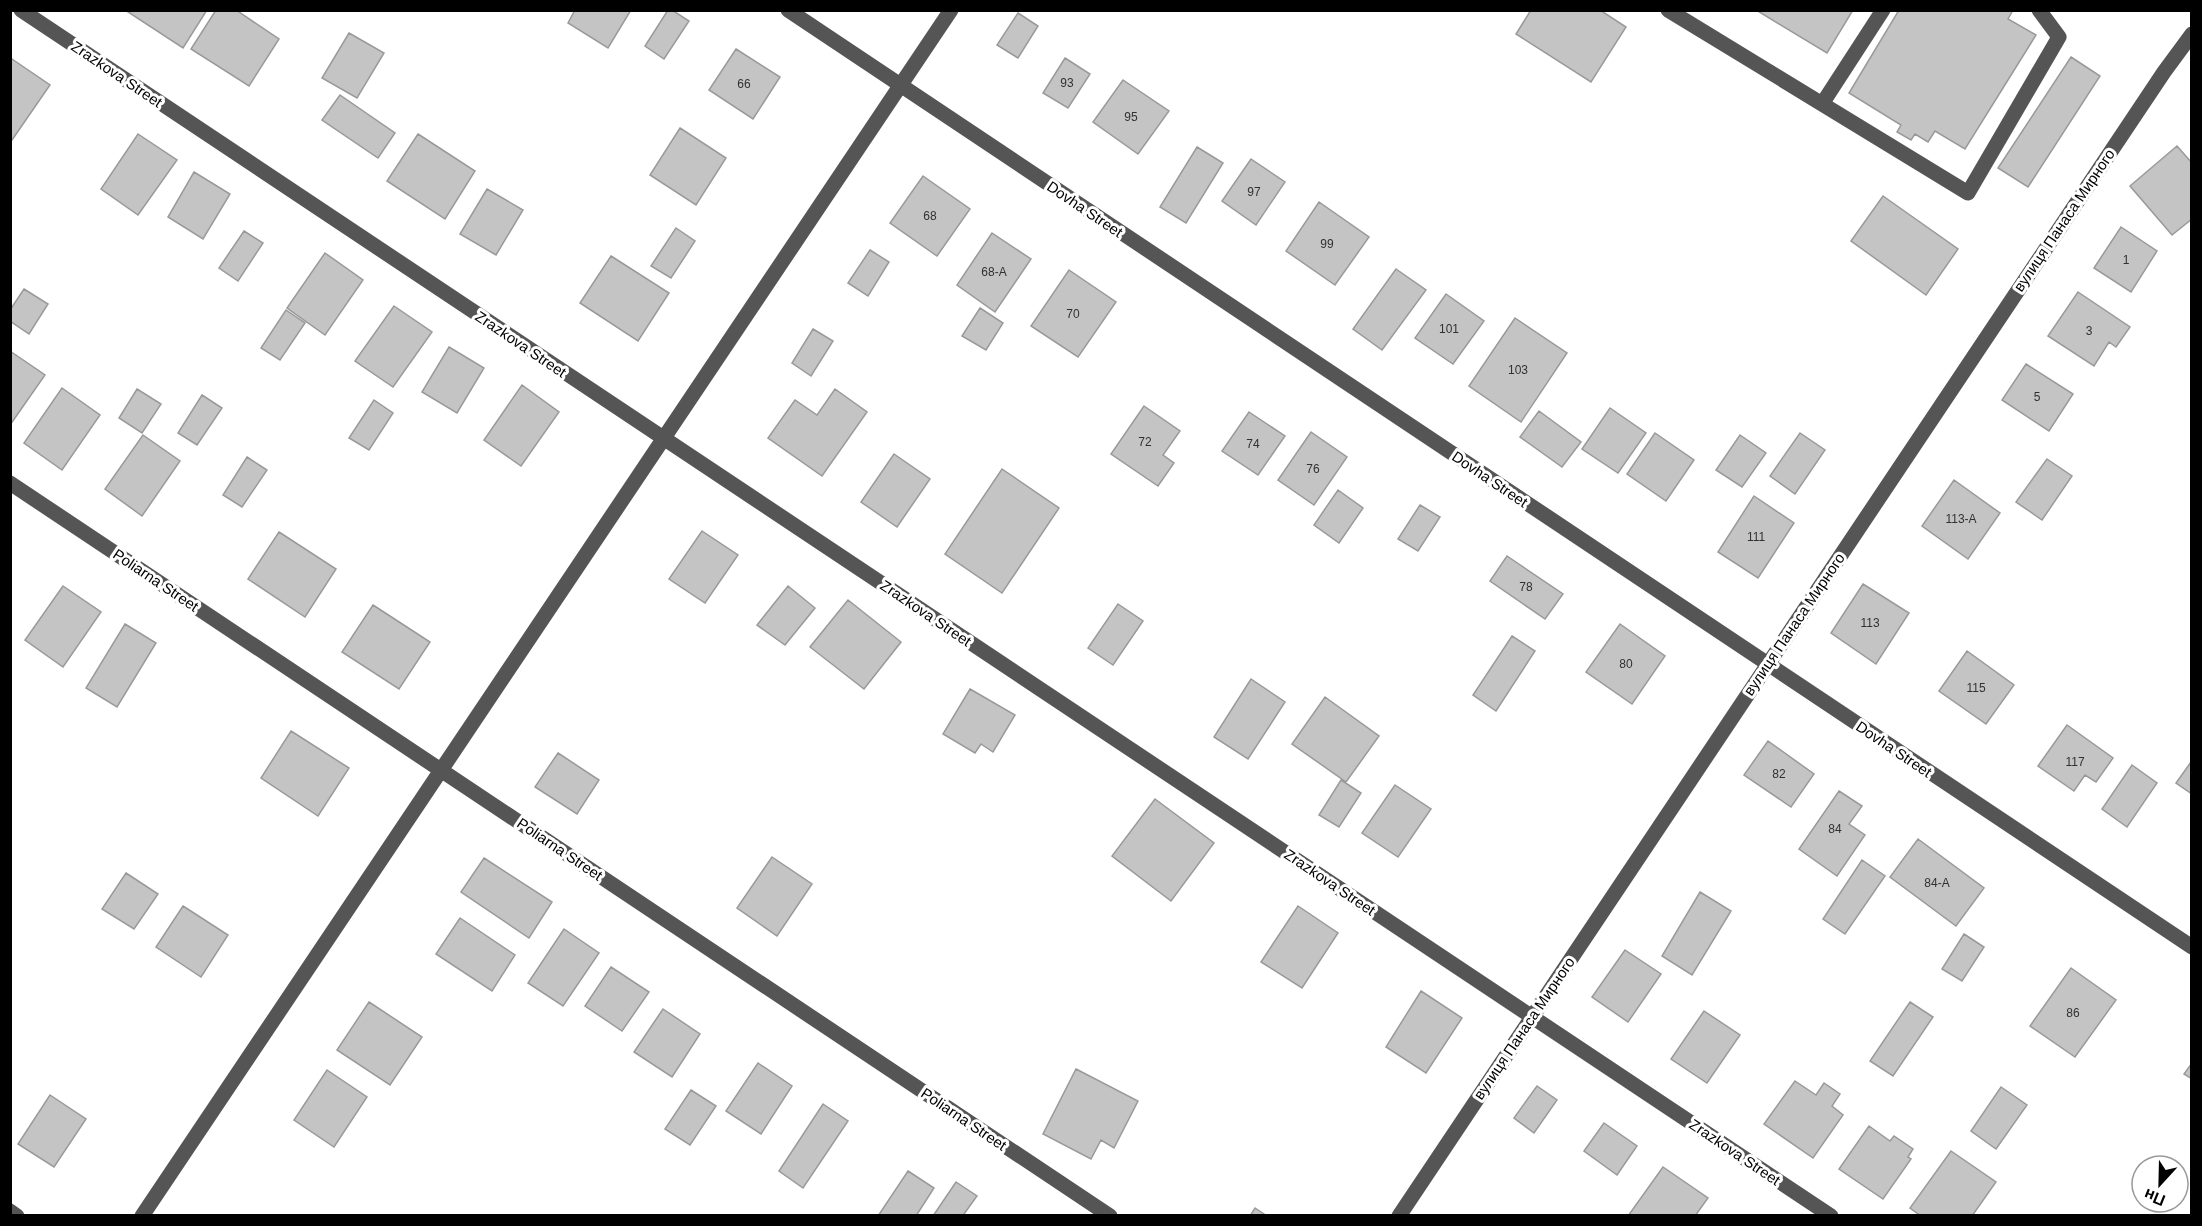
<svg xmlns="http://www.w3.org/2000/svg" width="2202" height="1226" viewBox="0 0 2202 1226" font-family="Helvetica,sans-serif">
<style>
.building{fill:#c4c4c4;stroke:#999;stroke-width:1.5}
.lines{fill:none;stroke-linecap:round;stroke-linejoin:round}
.minor{stroke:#555;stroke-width:15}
.labels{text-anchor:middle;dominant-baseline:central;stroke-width:6;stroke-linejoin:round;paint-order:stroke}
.number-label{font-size:12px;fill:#313131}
.street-label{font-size:15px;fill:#000;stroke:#fff}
</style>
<rect width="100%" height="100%" fill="#fff"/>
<!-- building -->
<path class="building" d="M125,10H207L183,48Z
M216,10H236L279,39L249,86L191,49Z
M575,10H631L608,48L568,23Z
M668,10H672L689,21L664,59L645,46Z
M1531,10H1600L1626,27L1591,82L1516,34Z
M1756,10H1853L1827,53Z
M1899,10H2010L2012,12L2008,19L2036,35L1965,149L1935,131L1928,142L1915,134L1911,140L1897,132L1901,125L1849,93Z
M1018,13L1038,26L1018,58L997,45Z
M349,33L384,53L357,98L322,78Z
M736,49L780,77L753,119L709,90Z
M2071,57L2100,76L2028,187L1998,168Z
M1065,58L1090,74L1068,108L1043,93Z
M12,59L50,85L12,140L10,139V62Z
M1123,80L1169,111L1138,154L1093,122Z
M340,95L395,133L378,158L322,120Z
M680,128L726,158L696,205L650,175Z
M138,134L177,160L138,215L101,189Z
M418,134L475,171L445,219L387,181Z
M2177,146L2192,163V219L2172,235L2130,186Z
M1197,147L1223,163L1186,223L1160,207Z
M1251,159L1285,182L1256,225L1222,201Z
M194,172L230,194L203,239L168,217Z
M923,176L970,209L937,256L890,223Z
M487,189L523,210L496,255L460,234Z
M1883,196L1958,249L1926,295L1851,241Z
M1319,202L1369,237L1335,285L1286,251Z
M2121,227L2157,251L2131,292L2094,268Z
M676,228L695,241L671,278L651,266Z
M244,231L263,243L238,281L219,268Z
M992,233L1031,259L995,312L957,285Z
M870,250L889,262L868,296L848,283Z
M325,253L363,280L325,335L287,308Z
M611,256L669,293L638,341L580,303Z
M1396,269L1426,290L1382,350L1353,329Z
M1069,270L1116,302L1078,357L1031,326Z
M24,289L48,304L29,334L10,321V310Z
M2078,292L2130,327L2116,347L2109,342L2094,366L2048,336Z
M1446,294L1484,321L1453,364L1415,338Z
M394,306L432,332L393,387L355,361Z
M980,308L1003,323L986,350L962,336Z
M286,310L305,323L280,360L261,348Z
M1515,318L1567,353L1521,422L1469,386Z
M813,329L833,341L811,376L792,363Z
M449,347L484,368L457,413L422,392Z
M10,351L45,375L10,425Z
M2026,364L2073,394L2049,431L2002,400Z
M522,385L559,412L521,466L484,440Z
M62,388L100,415L62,470L24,443Z
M137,389L161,404L142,433L119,418Z
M835,389L867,412L822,476L768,438L795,400L817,415Z
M202,395L222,408L197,445L178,433Z
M374,400L393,413L369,450L349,438Z
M1144,406L1180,431L1163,455L1174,463L1158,486L1111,454Z
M1610,408L1646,433L1618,473L1582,449Z
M1539,411L1581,442L1562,467L1520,437Z
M1249,412L1285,436L1258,475L1222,451Z
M1311,432L1347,457L1314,505L1278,480Z
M1655,433L1694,460L1666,501L1627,474Z
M1800,433L1825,450L1795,494L1770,476Z
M143,435L180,461L142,516L105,489Z
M1740,435L1766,453L1742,487L1716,470Z
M894,454L930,479L897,527L861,502Z
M247,457L267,470L242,507L223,495Z
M2047,459L2072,476L2042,520L2016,502Z
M1002,469L1059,508L1002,593L945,554Z
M1954,480L2000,513L1968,559L1922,526Z
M1338,490L1363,508L1339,543L1314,525Z
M1754,496L1794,523L1758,578L1718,552Z
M1420,505L1440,517L1418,551L1398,539Z
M702,531L738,555L705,603L669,579Z
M279,532L336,569L305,617L248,579Z
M1507,556L1563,594L1545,619L1490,581Z
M1863,584L1909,613L1876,664L1831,633Z
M63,586L101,612L63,667L25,640Z
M788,586L815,608L785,645L757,625Z
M848,600L901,642L864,689L810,647Z
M1118,604L1143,621L1113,665L1088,648Z
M373,605L430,642L399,689L342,652Z
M125,624L156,643L117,707L86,688Z
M1620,624L1665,656L1632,704L1586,672Z
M1512,636L1535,651L1496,711L1473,695Z
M1967,651L2014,685L1986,724L1939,691Z
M1251,679L1285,702L1248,759L1214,737Z
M970,689L1015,715L993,752L981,744L975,753L943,734Z
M1325,697L1379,736L1346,782L1292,744Z
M2067,725L2113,758L2096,782L2085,775L2074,791L2038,766Z
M291,731L349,768L318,816L261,778Z
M1768,741L1814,774L1791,807L1744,775Z
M558,753L599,780L577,814L535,787Z
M2191,762L2192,763V794L2176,783Z
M2132,765L2157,783L2127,827L2102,809Z
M1341,780L1361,793L1339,827L1319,815Z
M1395,785L1431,809L1398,857L1362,833Z
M1839,791L1862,806L1849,824L1865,835L1837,876L1799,849Z
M1155,799L1214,843L1171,901L1112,856Z
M1918,839L1984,888L1956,926L1890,877Z
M772,857L812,884L777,936L737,908Z
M484,858L552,902L529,938L461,892Z
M1862,860L1885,876L1845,934L1823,919Z
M126,873L158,894L134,929L102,909Z
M1700,892L1731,911L1692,975L1662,956Z
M183,906L228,935L201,977L156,947Z
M1298,906L1338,933L1302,988L1261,962Z
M460,918L515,955L492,991L436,954Z
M564,929L599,953L563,1006L528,983Z
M1964,934L1984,947L1962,981L1942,969Z
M1625,950L1661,974L1628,1022L1592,997Z
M611,967L649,992L622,1031L585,1006Z
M2071,968L2116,1000L2075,1057L2030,1026Z
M1421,991L1462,1018L1426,1073L1386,1047Z
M369,1002L422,1037L390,1085L337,1050Z
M1910,1002L1933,1017L1893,1076L1870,1061Z
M663,1009L700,1034L672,1077L634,1052Z
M1704,1011L1740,1035L1707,1083L1671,1059Z
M758,1063L792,1086L761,1134L726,1111Z
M2192,1063V1079L2184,1074Z
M1076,1069L1138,1101L1114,1148L1101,1140L1091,1159L1043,1134Z
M327,1070L367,1097L334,1147L294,1120Z
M1795,1081L1816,1095L1824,1083L1840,1094L1832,1106L1843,1115L1813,1158L1764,1124Z
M1537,1086L1557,1100L1534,1133L1514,1118Z
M2001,1087L2027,1105L1996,1149L1971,1131Z
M691,1090L716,1106L690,1145L665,1129Z
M50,1095L86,1119L54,1167L18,1144Z
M823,1104L848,1121L803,1188L779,1171Z
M1604,1123L1637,1146L1617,1175L1584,1151Z
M1869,1126L1890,1141L1894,1136L1913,1149L1908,1157L1911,1159L1883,1199L1839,1169Z
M1951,1151L1996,1182L1972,1216H1921L1910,1208Z
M1663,1167L1708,1198L1695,1216H1628Z
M908,1171L934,1188L916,1216H878Z
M956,1182L977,1196L964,1214L966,1216H933Z
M1255,1208L1267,1216H1250Z"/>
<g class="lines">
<!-- minor -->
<path class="minor" d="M21,10L1831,1216
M788,10L2192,947
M1668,10L1968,193L2059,37L2039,10
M1822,104L1883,10
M10,483L1110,1216
M10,1211L17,1216
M142,1216L951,10
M1399,1216L2164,72L2192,34"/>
</g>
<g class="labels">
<!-- number labels -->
<g class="number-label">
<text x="1067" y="83">93</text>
<text x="744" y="84">66</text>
<text x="1131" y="117">95</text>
<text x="1254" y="192">97</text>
<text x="930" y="216">68</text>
<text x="1327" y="244">99</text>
<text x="2126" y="260">1</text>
<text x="994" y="272">68-А</text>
<text x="1073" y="314">70</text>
<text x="1449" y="329">101</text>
<text x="2089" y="331">3</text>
<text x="1518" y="370">103</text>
<text x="2037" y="397">5</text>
<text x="1145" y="442">72</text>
<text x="1253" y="444">74</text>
<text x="1313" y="469">76</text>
<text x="1961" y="519">113-А</text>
<text x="1756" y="537">111</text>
<text x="1526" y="587">78</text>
<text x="1870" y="623">113</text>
<text x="1626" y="664">80</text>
<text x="1976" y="688">115</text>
<text x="2075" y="762">117</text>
<text x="1779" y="774">82</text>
<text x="1835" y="829">84</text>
<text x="1937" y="883">84-А</text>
<text x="2073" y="1013">86</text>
</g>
<!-- street labels -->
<g class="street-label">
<text transform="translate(117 74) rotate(34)">Zrazkova Street</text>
<text transform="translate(1085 209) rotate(34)">Dovha Street</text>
<text transform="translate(2064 220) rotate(-56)">вулиця Панаса Мирного</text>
<text transform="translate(521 344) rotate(34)">Zrazkova Street</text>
<text transform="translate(1490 479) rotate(34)">Dovha Street</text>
<text transform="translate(156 580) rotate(34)">Poliarna Street</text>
<text transform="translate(926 613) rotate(34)">Zrazkova Street</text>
<text transform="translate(1794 624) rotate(-56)">вулиця Панаса Мирного</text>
<text transform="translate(1894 749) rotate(34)">Dovha Street</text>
<text transform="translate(560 849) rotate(34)">Poliarna Street</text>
<text transform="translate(1330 882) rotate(34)">Zrazkova Street</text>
<text transform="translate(1524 1028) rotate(-56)">вулиця Панаса Мирного</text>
<text transform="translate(964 1119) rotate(34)">Poliarna Street</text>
<text transform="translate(1735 1152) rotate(34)">Zrazkova Street</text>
</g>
</g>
<!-- border -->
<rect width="2202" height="1226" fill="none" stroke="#000000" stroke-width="24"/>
<!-- north arrow -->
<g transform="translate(2160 1184) rotate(202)"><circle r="28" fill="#ffffff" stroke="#999999" stroke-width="1.5"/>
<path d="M0-4.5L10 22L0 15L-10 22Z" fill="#000000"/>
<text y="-9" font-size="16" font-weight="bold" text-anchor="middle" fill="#000000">Пн</text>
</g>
</svg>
